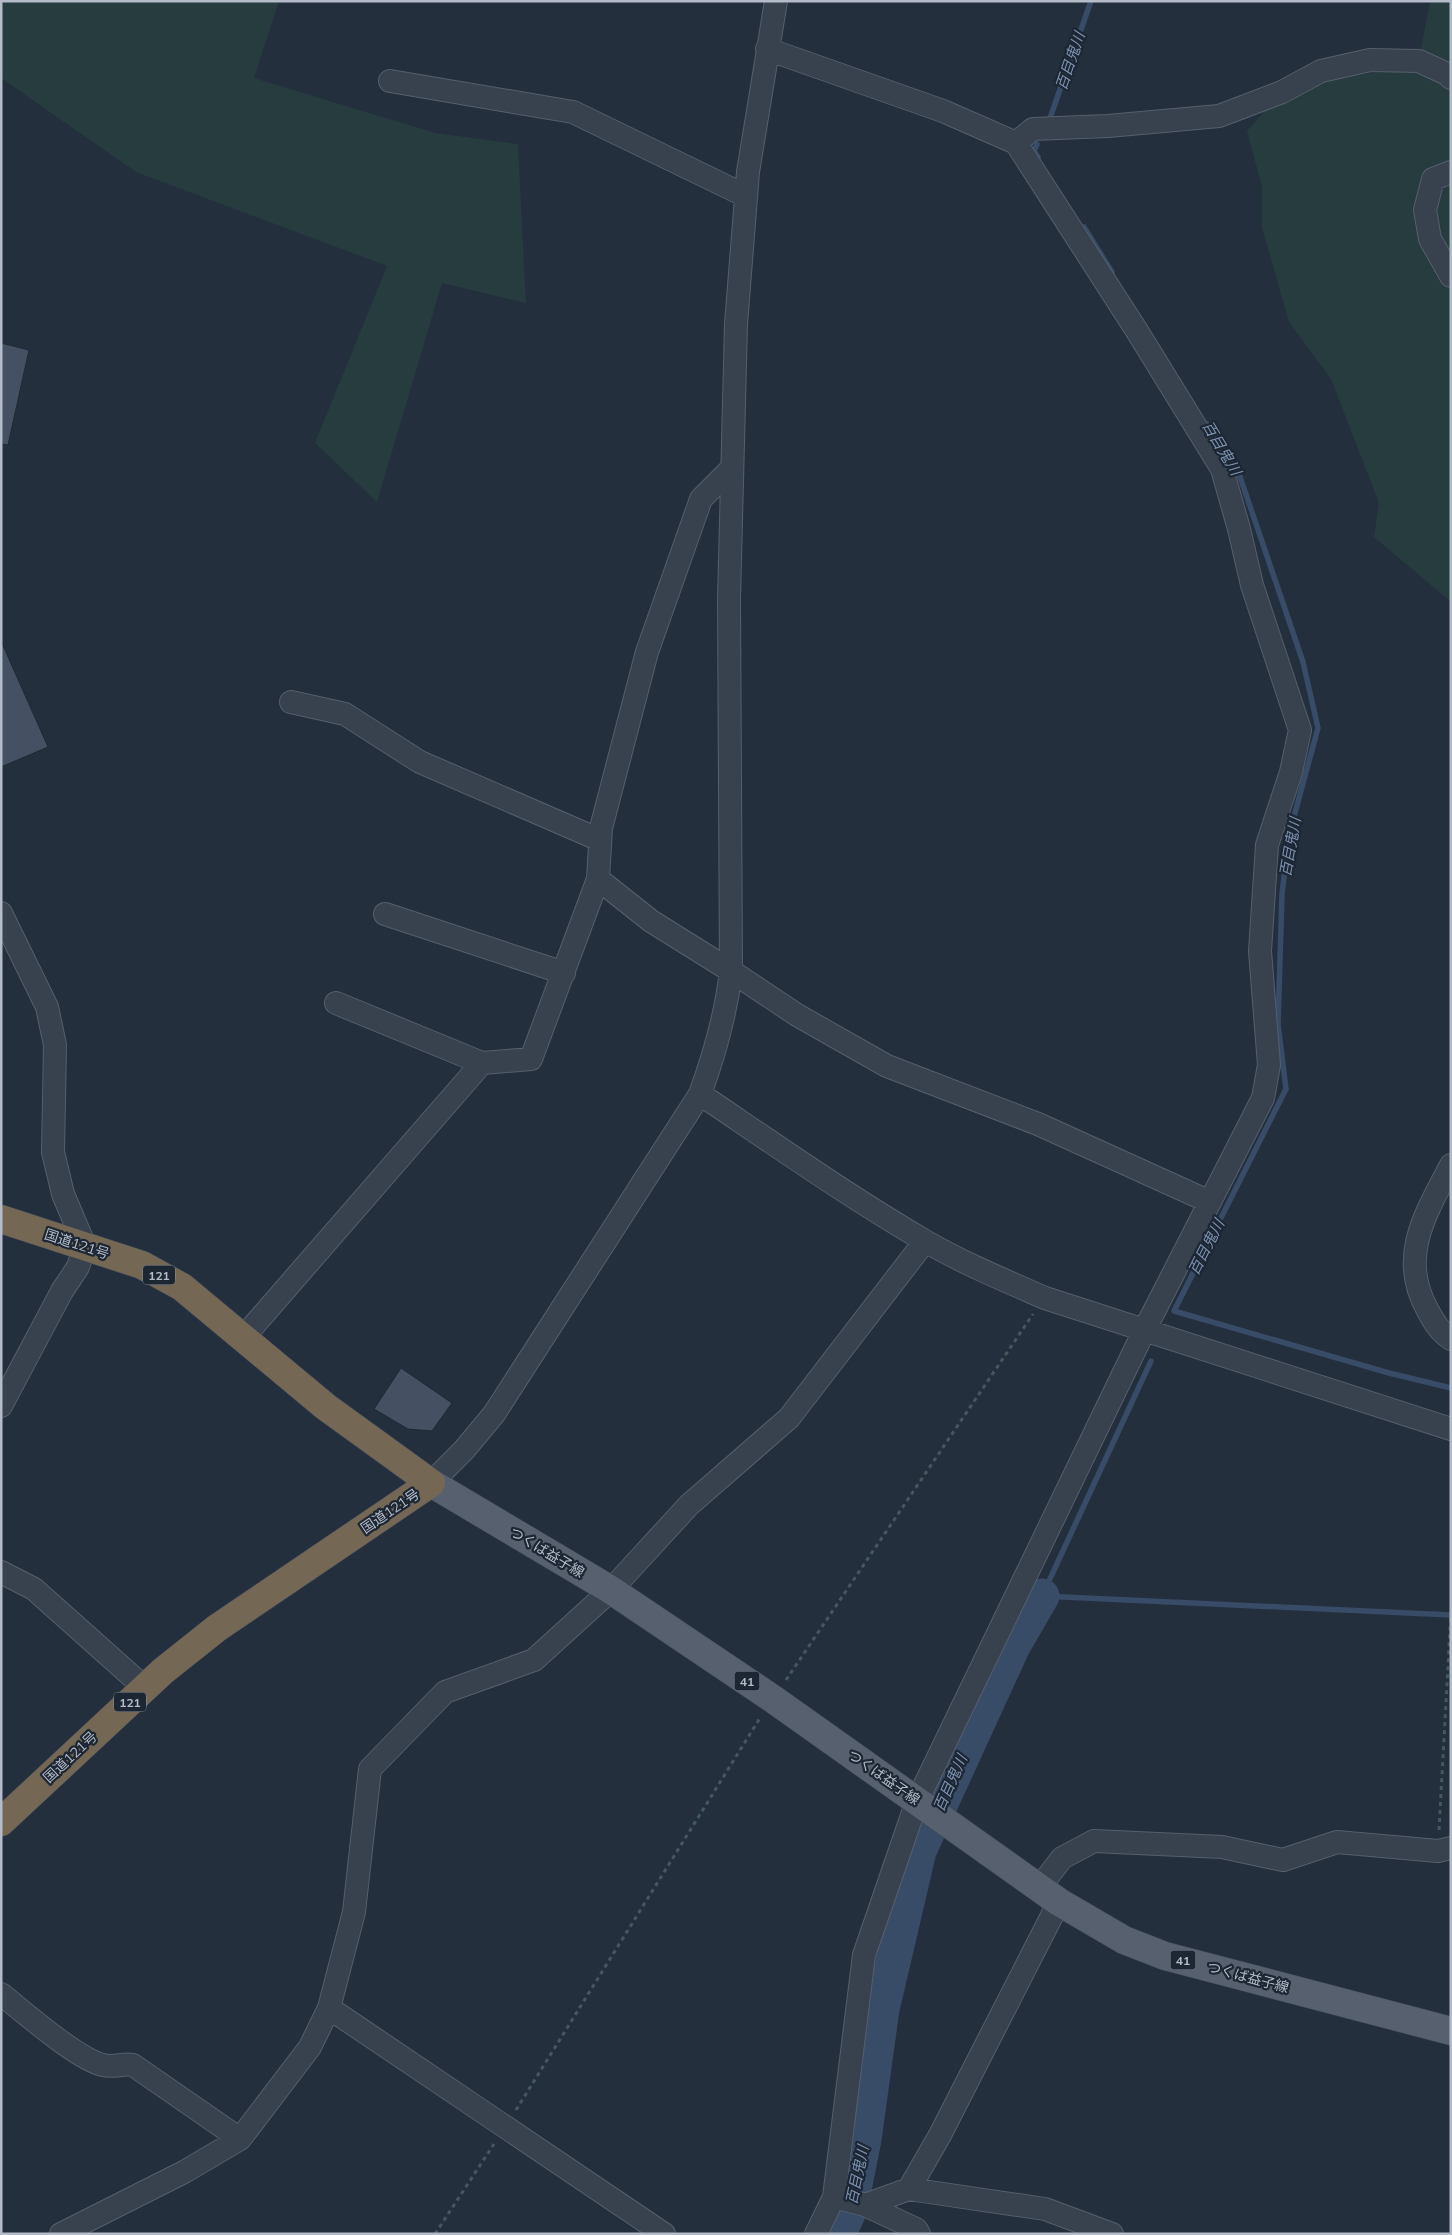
<svg xmlns="http://www.w3.org/2000/svg" width="1452" height="2235" viewBox="0 0 1452 2235" font-family="Mulish,'Noto Sans JP',sans-serif">
<style>
.green{fill:#263c3f}
.lines{fill:none;stroke-linecap:round;stroke-linejoin:round}
.stream{stroke:#394c67;stroke-width:5.5}
.river{stroke:#394c67;stroke-width:35}
.building{fill:#455162;stroke:#1f2835}
.minor-casing{stroke:#565f6c;stroke-width:24}
.major-casing{stroke:#414a57;stroke-width:29}
.highway-casing{stroke:#434c59;stroke-width:29}
.path{stroke:#44595c;stroke-width:3;stroke-dasharray:4 4;stroke-linecap:butt}
.minor{stroke:#38414e;stroke-width:22}
.major{stroke:#56606e;stroke-width:28}
.highway{stroke:#746855;stroke-width:28}
.labels{text-anchor:middle;dominant-baseline:central;stroke-width:4.5;stroke-linejoin:round;paint-order:stroke}
.shield{fill:#1d2633;stroke:#878f9c;stroke-width:1}
.shield-label{font-size:12px;font-weight:bold;fill:#b4bcc9}
.street-label{font-size:14px;fill:#b4bcc9;stroke:#1d2633}
.water-label{font-size:15px;font-style:italic;fill:#7c92b1;stroke:#1d2633}
</style>
<rect width="100%" height="100%" fill="#242f3e"/>
<!-- green -->
<path class="green" d="M1,1H279L254,78L435,133L518,144L526,303L442,283L377,502L315,443L387,266L136,172L1,78Z
M1430,1H1451V602L1374,537L1379,503L1331,379L1289,322L1262,227V187L1247,131L1290,82L1383,72L1417,71Z"/>
<g class="lines">
<!-- stream -->
<path class="stream" d="M1049,121L1091,1
M1037,144L1034,151L1038,157
M1084,227L1112,272
M1207,424L1238,471L1303,662L1318,728L1289,835L1282,894L1278,1024L1286,1089L1174,1311L1389,1373L1451,1388
M1151,1361L1042,1596L1451,1615"/>
<!-- river -->
<path class="river" d="M839,2234L850,2209L864,2139L882,2009L919,1851L1013,1646L1042,1596"/>
</g>
<!-- building -->
<path class="building" d="M1,343L29,350L8,445L1,444Z
M1,641L48,747L1,767Z
M401,1368L452,1403L432,1431L408,1429L374,1409Z"/>
<g class="lines">
<defs>
<path id="minor" d="M767,49L943,111L1016,143L1137,331L1222,469L1239,529L1252,585L1300,730L1291,772L1267,845L1260,951L1269,1065L1263,1098L1144,1331L917,1801L864,1955L834,2197L816,2234
M390,81L573,112L746,196
M1016,143L1033,129L1108,126L1219,116L1282,92L1321,71L1370,60L1419,61L1447,74L1451,78
M1451,172L1433,179L1425,210L1430,239L1451,276
M291,702L345,714L420,762L600,840
M598,879L651,921L731,971L797,1015L887,1066L1038,1124L1210,1202
M1,913L47,1007L55,1045L53,1152L63,1194L85,1246L78,1267L62,1291L1,1406
M385,914L564,973
M336,1003L482,1063
M700,1094C774,1144 848,1196 925,1241C963,1263 1004,1280 1045,1298L1451,1429
M1451,1165C1426,1213 1398,1256 1427,1309C1434,1322 1439,1331 1451,1339
M242,1339L482,1063L531,1059L598,879L601,828L647,652L701,499L732,468
M431,1483L464,1450L494,1414L700,1094C715,1053 726,1014 731,971L729,599L736,324L748,172L776,1
M1,1572L34,1589L145,1688
M1039,1888L1062,1858L1094,1841L1222,1847L1283,1860L1337,1842L1438,1851L1451,1848
M1,1994C24,2012 77,2059 103,2065C113,2068 123,2063 133,2065L240,2139
M329,2008L664,2234
M909,2189L940,2135L1059,1902
M834,2197L865,2205L909,2189L1045,2209L1112,2234
M865,2205L916,2229L919,2234
M61,2234L184,2172L240,2139L310,2047L329,2008L354,1912L370,1769L445,1692L534,1660L611,1590L689,1505L789,1418L925,1241"/>
<path id="major" d="M431,1483L611,1590L773,1699L1059,1902L1124,1940L1165,1956L1451,2031"/>
<path id="highway" d="M1,1219L142,1265L182,1287L326,1407L431,1483L217,1628L163,1671L1,1822"/>
</defs>
<!-- minor casing -->
<use href="#minor" class="minor-casing"/>
<!-- major casing -->
<use href="#major" class="major-casing"/>
<!-- highway casing -->
<use href="#highway" class="highway-casing"/>
<!-- path -->
<path class="path" d="M786,1680L1033,1314
M1439,1830L1451,1611
M516,2110L760,1718
M435,2234L494,2144"/>
<!-- minor -->
<use href="#minor" class="minor"/>
<!-- major -->
<use href="#major" class="major"/>
<!-- highway -->
<use href="#highway" class="highway"/>
</g>
<g class="labels">
<!-- shield labels -->
<g class="shield">
<rect x="143" y="1265.5" width="32" height="19" rx="4"/>
<rect x="734.5" y="1671.5" width="25" height="19" rx="4"/>
<rect x="114" y="1692.5" width="32" height="19" rx="4"/>
<rect x="1170.5" y="1950.5" width="25" height="19" rx="4"/>
</g>
<g class="shield-label">
<text x="159" y="1275">121</text>
<text x="747" y="1681">41</text>
<text x="130" y="1702">121</text>
<text x="1183" y="1960">41</text>
</g>
<!-- street labels -->
<g class="street-label">
<text transform="translate(77 1244) rotate(18)">国道121号</text>
<text transform="translate(390 1511) rotate(-34)">国道121号</text>
<text transform="translate(547 1552) rotate(31)">つくば益子線</text>
<text transform="translate(70 1757) rotate(-43)">国道121号</text>
<text transform="translate(884 1777) rotate(35)">つくば益子線</text>
<text transform="translate(1248 1977) rotate(15)">つくば益子線</text>
</g>
<!-- water labels -->
<g class="water-label">
<text transform="translate(1070 61) rotate(-71)">百目鬼川</text>
<text transform="translate(1222 448) rotate(59)">百目鬼川</text>
<text transform="translate(1290 847) rotate(-80)">百目鬼川</text>
<text transform="translate(1206 1247) rotate(-63)">百目鬼川</text>
<text transform="translate(950 1783) rotate(-66)">百目鬼川</text>
<text transform="translate(857 2175) rotate(-78)">百目鬼川</text>
</g>
</g>
<!-- border -->
<rect width="1452" height="2235" fill="none" stroke="#b4bcc9" stroke-width="5"/>
</svg>
